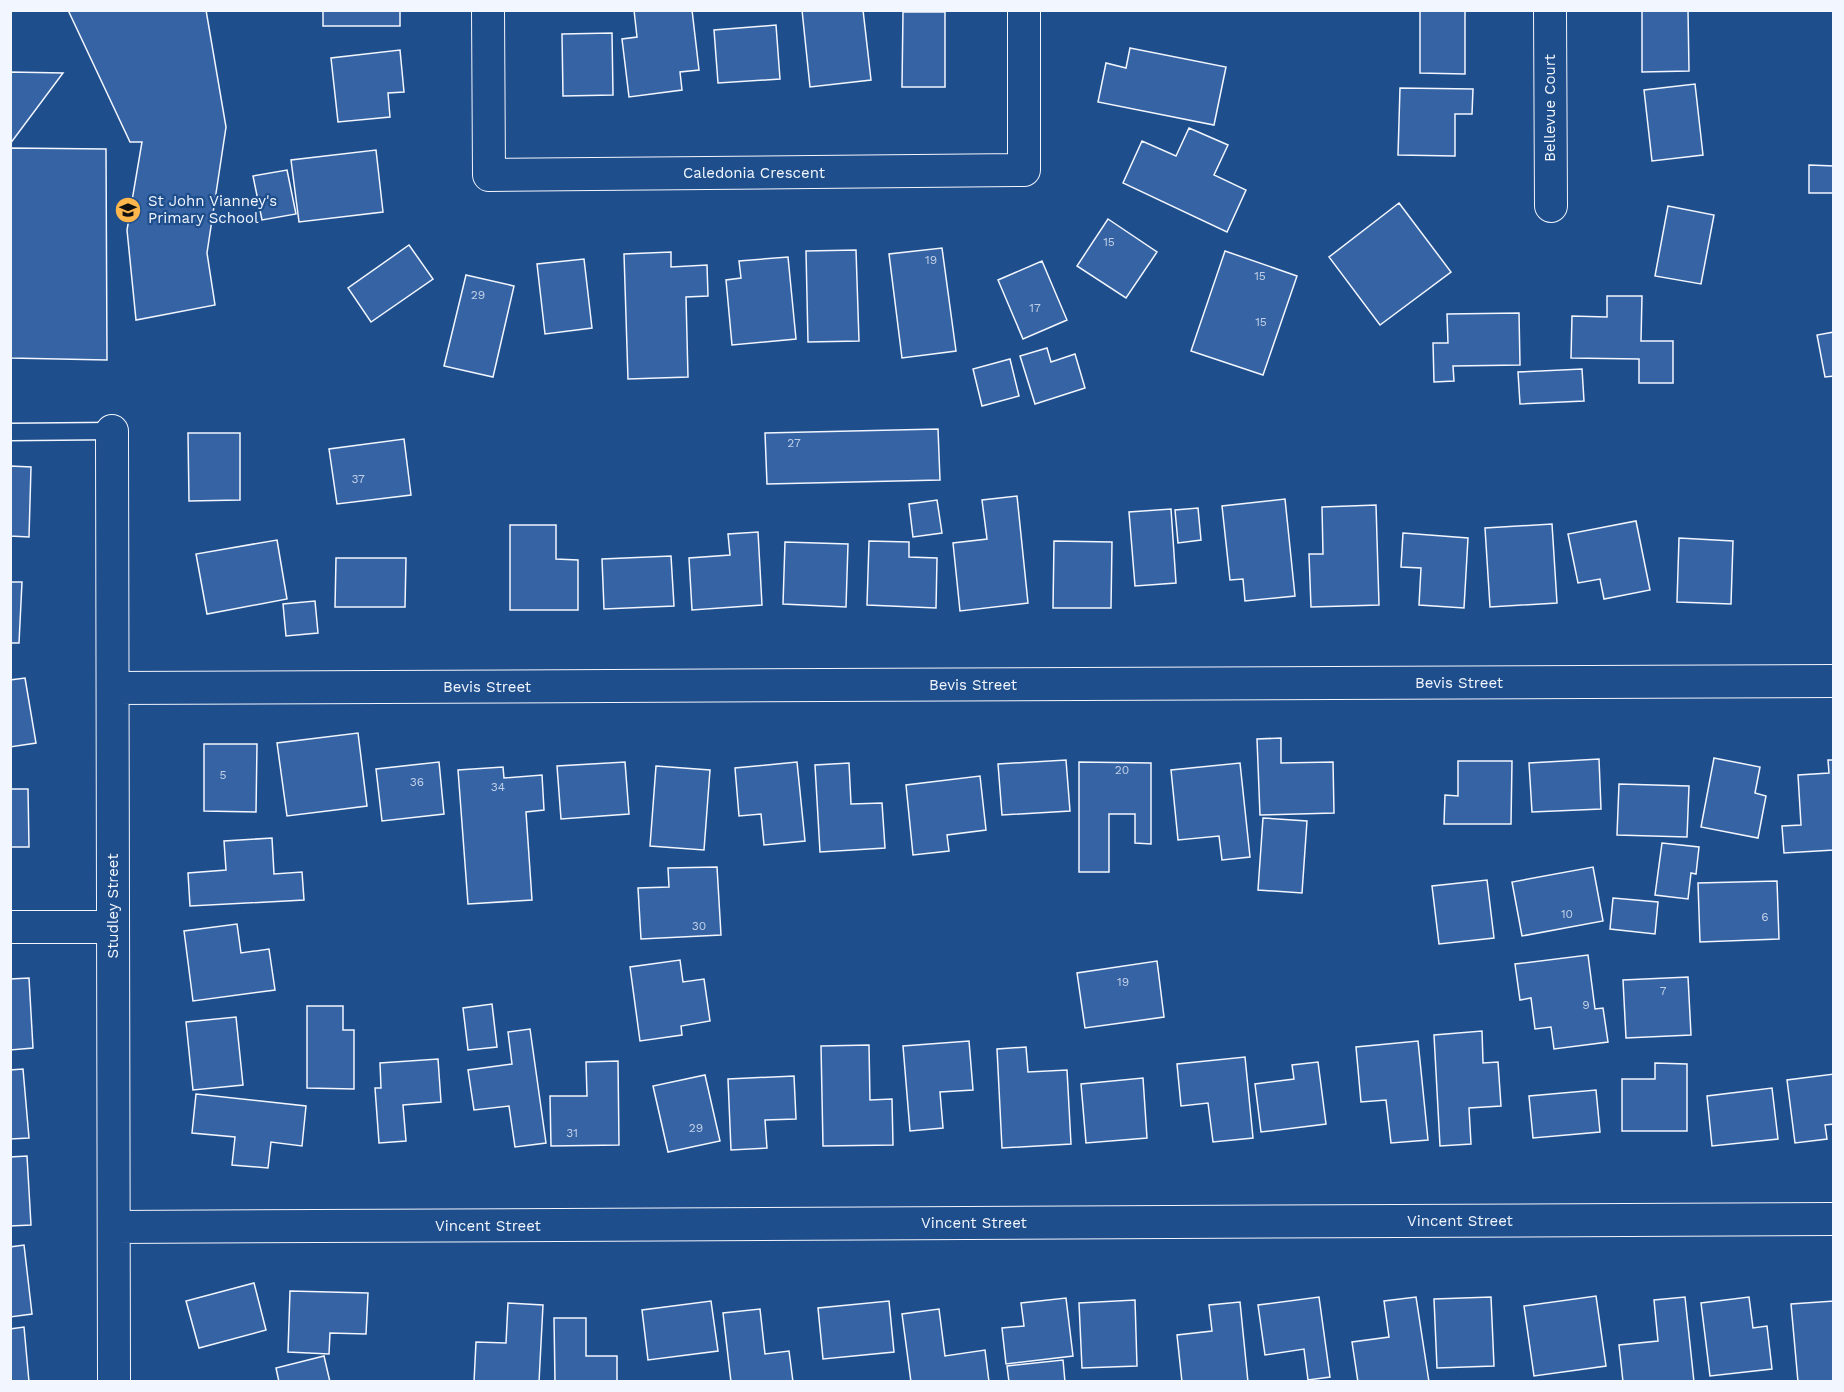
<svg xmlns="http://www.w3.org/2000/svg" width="1844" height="1392" viewBox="0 0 1844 1392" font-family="'Work Sans',sans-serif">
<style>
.building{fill:#3563a3;stroke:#f2f6ff;stroke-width:1.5}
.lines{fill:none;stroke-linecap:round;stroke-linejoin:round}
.service-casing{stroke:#f2f6ff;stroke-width:19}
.minor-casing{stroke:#f2f6ff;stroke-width:34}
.service{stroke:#1f4e8c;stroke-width:16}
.minor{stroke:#1f4e8c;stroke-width:32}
.labels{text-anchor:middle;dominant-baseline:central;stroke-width:4.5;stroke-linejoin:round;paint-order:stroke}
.number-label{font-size:12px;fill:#c3d1e8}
.street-label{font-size:15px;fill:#f2f6ff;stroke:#1f4e8c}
.poi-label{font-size:15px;fill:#f2f6ff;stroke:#1f4e8c;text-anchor:start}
</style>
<rect width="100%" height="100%" fill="#1f4e8c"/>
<!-- building -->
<path class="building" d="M68,10H206L226,127L207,253L215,305L136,320L127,230L142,142H130Z
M323,10H400V26H323Z
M634,10H692L699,70L680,72L682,90L629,97L622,39L637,37Z
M802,10H863L871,80L810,87Z
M1420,10H1465V74L1420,73Z
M1642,10H1688L1689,71L1642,72Z
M903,12H945V87H902Z
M776,25L780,79L718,83L714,30Z
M612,33L613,95L563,96L562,34Z
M1130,48L1226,67L1214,125L1098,102L1106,63L1126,68Z
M400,50L404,92L388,93L390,117L338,122L331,58Z
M10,72L63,73L10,144Z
M1695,84L1703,155L1652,161L1644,90Z
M1400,88L1473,89L1472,114H1455V156L1398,155Z
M1189,128L1228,145L1214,175L1246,190L1227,232L1123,183L1142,141L1176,156Z
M10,148L106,149L107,360L10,358Z
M376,150L383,212L299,222L291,160Z
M1809,165L1834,166V193H1809Z
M287,170L296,214L262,220L253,176Z
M1399,203L1451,272L1380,325L1329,257Z
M1668,206L1714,215L1701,284L1655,276Z
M1108,219L1157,252L1126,298L1077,266Z
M409,245L433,279L371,322L348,288Z
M942,248L956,351L902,358L889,254Z
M856,250L859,341L808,342L806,251Z
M1225,251L1297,276L1263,375L1191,351Z
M671,252V267L707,265L708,296L686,297L688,377L628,379L624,254Z
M788,257L796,339L732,345L726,280L741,278L739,261Z
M584,259L592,328L545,334L537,264Z
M1042,261L1067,320L1023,339L998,280Z
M466,275L514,286L493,377L444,366Z
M1607,296H1642L1641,341H1673V383H1639V359L1571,358L1572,316L1607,317Z
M1519,313L1520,365L1453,366L1454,381L1434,382L1433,343H1448L1447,314Z
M1834,332V376L1825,377L1817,335Z
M1047,348L1051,362L1075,354L1085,388L1035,404L1020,356Z
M1010,359L1019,396L982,406L973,369Z
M1582,369L1584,401L1520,404L1518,372Z
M938,429L940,480L767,484L765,433Z
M188,433H240V500L189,501Z
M404,439L411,495L337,504L329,449Z
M10,466L31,467L29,537L10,536Z
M1017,496L1028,603L960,611L953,543L987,539L982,500Z
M1285,499L1295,596L1245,601L1243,579L1230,580L1222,506Z
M937,500L942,533L913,537L909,504Z
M1376,505L1379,605L1311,607L1309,554H1323L1322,507Z
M1198,508L1201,540L1178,543L1175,510Z
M1171,509L1176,583L1135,586L1129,512Z
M1636,521L1650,590L1604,599L1600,579L1578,583L1568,534Z
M1552,524L1557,603L1490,607L1485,528Z
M510,525H556V559L578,560V610H510Z
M758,532L762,605L692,610L689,558L730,555L728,534Z
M1403,533L1468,538L1464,608L1419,605L1421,568L1401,567Z
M1679,538L1733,541L1731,604L1677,602Z
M277,540L287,599L207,614L196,554Z
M869,541L909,542V557L937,558L936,608L867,605Z
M1054,541L1112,542L1111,608H1053Z
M785,542L848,544L846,607L783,604Z
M671,556L674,606L604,609L602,559Z
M336,558H406L405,607H335Z
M10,582H22L19,643H10Z
M315,601L318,633L286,636L283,604Z
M25,678L36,743L10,747V680Z
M358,733L367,806L287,816L277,743Z
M1281,738V763L1333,762L1334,813L1260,815L1257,739Z
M204,744H257L256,812L204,811Z
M1714,758L1760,767L1755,793L1766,796L1758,838L1701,827Z
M1599,759L1601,809L1532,812L1529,763Z
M1066,760L1070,811L1002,815L998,764Z
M1828,760H1834V850L1784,853L1782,826L1801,825L1798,775L1829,773Z
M1458,761H1512L1511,824H1444L1445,795L1458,796Z
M439,762L444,814L382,821L376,769Z
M625,762L629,814L561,819L557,766Z
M797,762L805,841L764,845L761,814L739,816L735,768Z
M1079,762L1151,763V844L1135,843V814H1109V872H1079Z
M849,763L851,804L882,803L885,848L820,852L815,765Z
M1240,763L1250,857L1222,860L1219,836L1178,840L1171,770Z
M656,766L710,770L704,850L650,846Z
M503,767L504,778L542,775L544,810L526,812L532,900L468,904L458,770Z
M980,776L986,830L947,835L949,851L913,855L906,785Z
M1619,784L1689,786L1687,837L1617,835Z
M10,789H28L29,847H10Z
M1263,818L1307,821L1302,893L1258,890Z
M272,838L274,874L302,872L304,900L190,906L188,873L226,870L224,841Z
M1662,843L1699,847L1696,874L1691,873L1688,899L1655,895Z
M717,867L721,935L641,939L638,888L669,887L668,868Z
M1593,867L1603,921L1522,936L1512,882Z
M1487,880L1494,938L1439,944L1432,886Z
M1777,881L1779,939L1700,942L1698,883Z
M1613,898L1658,902L1655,934L1610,929Z
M237,924L241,953L269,949L275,990L193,1001L184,931Z
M1588,955L1595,1009L1603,1008L1608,1042L1554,1049L1551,1027L1535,1029L1531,998L1520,1000L1515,964Z
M680,960L683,982L704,979L710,1021L681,1026L682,1035L640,1041L630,967Z
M1157,961L1164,1017L1085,1028L1077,973Z
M1688,977L1691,1035L1626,1038L1623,980Z
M29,978L33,1048L10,1050V979Z
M492,1004L497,1047L468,1050L463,1008Z
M307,1006H343V1030H354V1089L307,1088Z
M236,1017L243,1085L193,1090L186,1022Z
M530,1029L546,1143L515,1147L509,1106L474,1110L468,1070L512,1064L508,1032Z
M1482,1031L1483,1063L1498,1062L1501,1106L1469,1108L1471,1144L1440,1146L1434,1035Z
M969,1041L973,1090L940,1092L943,1128L910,1131L903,1046Z
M1418,1041L1428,1140L1391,1143L1386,1100L1361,1102L1356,1047Z
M869,1045L870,1100L892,1099L893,1145L823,1146L821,1046Z
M1026,1047L1028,1072L1067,1070L1071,1144L1002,1148L997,1049Z
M1245,1057L1253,1138L1213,1142L1208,1103L1181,1106L1177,1064Z
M438,1059L441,1102L403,1105L406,1141L379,1143L375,1088H381L380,1063Z
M618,1061L619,1145L551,1146L550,1096H587L586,1062Z
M1318,1062L1326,1124L1261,1132L1255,1084L1294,1079L1292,1065Z
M1655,1063L1687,1064V1131H1622V1079H1655Z
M23,1069L29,1138L10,1139V1070Z
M1834,1074V1124L1825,1125L1827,1139L1795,1143L1787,1080Z
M705,1075L720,1141L668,1152L653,1086Z
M794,1076L796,1119L765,1120L767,1148L731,1150L728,1079Z
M1143,1078L1147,1138L1086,1143L1081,1084Z
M1772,1088L1778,1139L1712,1146L1707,1096Z
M1596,1090L1600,1132L1533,1138L1529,1096Z
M196,1094L306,1106L302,1146L271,1142L268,1168L232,1165L235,1137L192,1133Z
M27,1156L31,1225L10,1226V1157Z
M24,1245L32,1314L10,1317V1247Z
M254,1283L266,1330L199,1348L186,1301Z
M290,1291L368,1293L366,1334L330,1333L329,1354L288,1352Z
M1596,1296L1606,1366L1534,1376L1524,1306Z
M1319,1297L1330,1377L1308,1380L1304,1349L1265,1355L1258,1305Z
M1416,1297L1429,1382H1358L1352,1342L1389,1337L1384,1301Z
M1491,1297L1494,1366L1437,1368L1434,1299Z
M1685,1297L1694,1382H1623L1619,1345L1658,1341L1654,1300Z
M1749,1297L1753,1328L1767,1326L1772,1369L1710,1376L1701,1303Z
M1066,1298L1073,1356L1006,1364L1002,1328L1024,1326L1021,1303Z
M1135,1300L1137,1366L1082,1368L1079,1303Z
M711,1301L718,1351L648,1360L642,1310Z
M889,1301L894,1352L823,1359L818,1308Z
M1834,1301V1382H1798L1791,1304Z
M1240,1302L1248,1382H1182L1177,1335L1212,1331L1209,1305Z
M508,1303L543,1305L539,1382H474L476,1342L506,1343Z
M760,1309L765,1354L789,1351L793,1382H731L723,1313Z
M939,1309L945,1356L985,1350L989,1382H911L902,1314Z
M554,1318H586V1356H617V1382H555Z
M24,1327L29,1382H10V1329Z
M324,1356L330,1382H279L276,1368Z
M1063,1360L1065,1382H1009L1007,1366Z"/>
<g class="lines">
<defs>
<path id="service" d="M10,432L112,431"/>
<path id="minor" d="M488,10L489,175L1024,170V10
M1550,10L1551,206
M112,431L114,1382
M113,688L1834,681
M10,927H113
M114,1227L1834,1219"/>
</defs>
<!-- service casing -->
<use href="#service" class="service-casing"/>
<!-- minor casing -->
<use href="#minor" class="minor-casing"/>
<!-- service -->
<use href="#service" class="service"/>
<!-- minor -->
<use href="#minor" class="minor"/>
</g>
<!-- icons -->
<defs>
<symbol id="school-disc" viewBox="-11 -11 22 22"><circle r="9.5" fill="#ffb74d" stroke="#1f4e8c"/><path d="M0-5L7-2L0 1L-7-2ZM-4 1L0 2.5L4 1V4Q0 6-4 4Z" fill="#111"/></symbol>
</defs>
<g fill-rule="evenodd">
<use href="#school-disc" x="113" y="195" width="30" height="30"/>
</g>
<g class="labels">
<!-- number labels -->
<g class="number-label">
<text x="1109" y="242">15</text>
<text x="931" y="260">19</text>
<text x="1260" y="276">15</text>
<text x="478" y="295">29</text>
<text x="1035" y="308">17</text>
<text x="1261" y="322">15</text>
<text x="794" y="443">27</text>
<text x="358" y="479">37</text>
<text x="1122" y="770">20</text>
<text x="223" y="775">5</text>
<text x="417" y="782">36</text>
<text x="498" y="787">34</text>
<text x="1567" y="914">10</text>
<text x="1765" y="917">6</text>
<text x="699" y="926">30</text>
<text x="1123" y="982">19</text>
<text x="1663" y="991">7</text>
<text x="1586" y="1005">9</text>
<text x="696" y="1128">29</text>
<text x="572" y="1133">31</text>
</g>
<!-- street labels -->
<g class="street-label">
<text transform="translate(1550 108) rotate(-90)">Bellevue Court</text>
<text x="754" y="173">Caledonia Crescent</text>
<text x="1459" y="683">Bevis Street</text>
<text x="973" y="685">Bevis Street</text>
<text x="487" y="687">Bevis Street</text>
<text transform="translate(113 906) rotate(-90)">Studley Street</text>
<text x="1460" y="1221">Vincent Street</text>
<text x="974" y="1223">Vincent Street</text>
<text x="488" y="1226">Vincent Street</text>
</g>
<!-- poi labels -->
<g class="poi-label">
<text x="148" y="201">St John Vianney's<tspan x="148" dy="17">Primary School</tspan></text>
</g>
</g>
<!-- border -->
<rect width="1844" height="1392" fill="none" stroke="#f2f6ff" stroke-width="24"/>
</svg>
